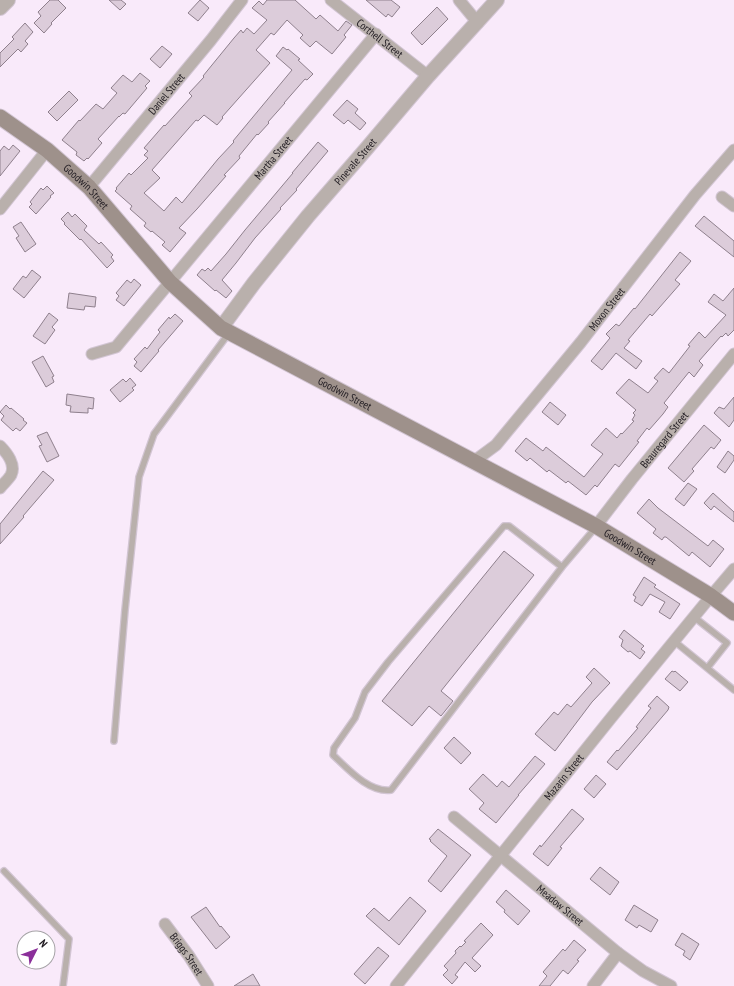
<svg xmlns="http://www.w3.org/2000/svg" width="734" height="986" viewBox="0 0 734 986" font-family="'PT Sans Narrow',sans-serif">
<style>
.building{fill:#dcccda;stroke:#8f808d}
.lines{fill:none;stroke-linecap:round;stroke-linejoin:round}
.service-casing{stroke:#d2c5d3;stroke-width:8}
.minor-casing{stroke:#d2c5d3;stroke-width:13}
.tertiary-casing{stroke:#d2c5d3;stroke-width:16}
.secondary-casing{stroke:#d2c5d3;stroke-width:17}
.service{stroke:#b9b0ac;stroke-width:5.5}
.minor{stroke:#b9b0ac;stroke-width:11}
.tertiary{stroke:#b9b0ac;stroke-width:14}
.secondary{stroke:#9e918b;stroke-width:15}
.labels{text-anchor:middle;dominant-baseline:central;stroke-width:3;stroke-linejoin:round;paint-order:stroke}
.street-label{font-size:11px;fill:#211c22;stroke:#fff}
</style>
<rect width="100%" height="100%" fill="#f9eafa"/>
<!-- building -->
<path class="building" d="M50,0H58L66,8L51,23L52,24L44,33L34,23L41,16L38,12Z
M109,0H121L126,4L120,10Z
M200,0L209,8L198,21L188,13Z
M267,0H295L316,19L320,15L338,31L346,21L352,25L344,35L346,37L332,54L316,41L310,47L300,38L303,35L287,20L274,35L271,33L256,50L270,63L222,117L223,118L217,125L204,115L198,121L196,120L152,170L160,178L144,193L164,211L176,197L182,203L218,159L234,142L233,141L292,70L276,56L283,47L287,50L288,49L300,59L298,60L313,74L307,80L305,79L284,103H285L268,122L269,123L258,135L257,134L239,156L240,158L224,175L226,176L197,209L179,228L186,233L170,252L162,245L165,242L152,231L151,232L144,226L146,223L130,209L132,206L115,191L117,189L116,188L129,173L131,175L148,158L144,155L148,151L144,148L164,125L165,126L192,96L189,93L204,77L203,76L234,38L241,30L243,33L247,28L254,34L267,20L252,8L259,1L263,5Z
M366,0H391L400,7L392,17L388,14L386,17Z
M437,7L448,19L422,45L411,33Z
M25,23L33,32L25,41L28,44L21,52L18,49L0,67V53L14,39L12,37Z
M162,46L172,54L160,68L150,59Z
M140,73L150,81L145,86L147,88L125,114L123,113L119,117V116L98,139L102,143L88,159L87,158L84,161L76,155L77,152L62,140L79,120L80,121L96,104L103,109L117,93L111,88L123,75L132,82Z
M69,91L78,100L57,121L48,112Z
M347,100L358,109L355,113L366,123L360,130L348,120L344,124L333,115Z
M318,142L328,151L296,189L297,190L280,208L281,209L255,238L236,263L222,280L232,291L226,298L216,290L215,291L197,275L202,269L205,271L208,268L211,271L226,254L245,230L293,173H292Z
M13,145L20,151L0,176V151L4,146L9,150Z
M47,186L54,193L50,196L51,197L36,214L29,207L32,204L30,202L41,188L43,190Z
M68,212L72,217L75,214L87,226L84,230L99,244L101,242L113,255L111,257L114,261L107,268L81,239L80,240L64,224L65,223L61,219Z
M704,216L734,241V257L695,226Z
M21,222L36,244L25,252L16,238L19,236L13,227Z
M680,252L691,261L675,280L680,284L652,316L650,314L628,340L630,341L624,348L642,361L636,369L616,353L602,370L591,361L610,338L606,334L616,324L619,326L634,308L635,309Z
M32,270L41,277L24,298L13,289L23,276L26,278Z
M134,279L141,285L124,306L116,300L119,296L116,293L127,280L131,283Z
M734,288V330L728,336L726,333L722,337L721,336L699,361L703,365L694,377L689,372L664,403L668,407L663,414L649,430L647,428L637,441L639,442L619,467L615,464L597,487L595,485L586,495L568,481L566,483L549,470L547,472L530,458L527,461L515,451L526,438L543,451L546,447L584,477L603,454L591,445L606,428L617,438L621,433L622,434L634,421L632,420L635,415L633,413L636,410L616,393L629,379L648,393L658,381L654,378L663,368L669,373L690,346L688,345L699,332L705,338L726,315L708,302L714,294L723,301Z
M69,293L96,297L95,307L85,306L84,310L67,308Z
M49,313L58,320L52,327L55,330L45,344L33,336Z
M175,314L183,321L158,350L159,351L141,372L134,366L137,362L134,359L145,347L147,349L160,332L158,330L169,317L170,319Z
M43,356L54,376L52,377L54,382L46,387L32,362Z
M130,378L136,385L132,388L134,390L120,402L110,390L123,379L126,382Z
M67,394L94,398L93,409L88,408V413L70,412L71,406L66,405Z
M734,397V420L729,427L714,413L719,407L724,409Z
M550,402L566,415L558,425L542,412Z
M6,405L10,409L11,408L24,419L23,420L27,423L20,431L16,428L13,431L1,420L4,416L0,412Z
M704,425L721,440L714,449L711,447L692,469L694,471L684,482L668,468Z
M47,432L59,456L47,462L39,446L42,445L37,436Z
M728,451L734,456V460L725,473L717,467Z
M43,471L54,480L23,516L24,517L0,544V524Z
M688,483L697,489L684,506L675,499Z
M713,493L734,512V522L714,506L711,510L704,503Z
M649,499L658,508L708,546L713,540L724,549L710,567L692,552L689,556L666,537H664L662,540L653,533L656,529L637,513Z
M504,551L534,575L441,691L453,701L441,716L429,706L412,726L382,701Z
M644,577L656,585L654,587L680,604L670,619L659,612L665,602L650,594L642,606L634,601L636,597L633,595Z
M624,630L644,646L641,649L645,652L640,659L630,651L628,652L621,646L623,640L619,637Z
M594,668L610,683L592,702L555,751L535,734L554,712L558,715L567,704L571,707L592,683L586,677Z
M672,671L674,672L675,671L688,682L680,691L665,679Z
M657,696L669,707L668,710L617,770L607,762L617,750L618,751L638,728L636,727L651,708L648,706Z
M454,737L471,753L461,764L444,748Z
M535,756L545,764L518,795H519L496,823L479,809L484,803L469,789L483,774L497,787L502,781L509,787Z
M596,775L606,784L594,798L584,789Z
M572,809L584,819L560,847L562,848L548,866L533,854L540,845L541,847Z
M438,829L471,855L441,892L428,881L447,856L430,841L431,840L429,839Z
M600,867L619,882L610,895L590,879Z
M506,890L530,911L518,925L504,912L505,910L496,902Z
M410,897L426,911L399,945L366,916L374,908L389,921Z
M634,905L658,920L651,932L639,925L637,928L625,920Z
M206,907L220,927L221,926L230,937L216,949L191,917Z
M481,923L493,935L472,958L481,966L475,972L465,962L455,975L458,977L452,984L443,975L448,970L444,966L456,953L455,951L460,946L461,947L466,942L464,941Z
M682,933L699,944L690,960L683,955L685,951L675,945Z
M574,940L586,950L577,960L579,961L568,974L563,970L550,986H539L547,976L543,972L563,949L565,951Z
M378,947L389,956L365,984L354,974Z
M253,974L260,986H234Z"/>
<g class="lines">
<defs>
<path id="service" d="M562,567L509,526H504L388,662L365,692L355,718L334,748L333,755C348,769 369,793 391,790L562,567L596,527
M694,617L727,643L708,667
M674,641L734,690
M114,741L125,610L139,477L154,434L229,333
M4,871L69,939L63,986"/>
<g id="minor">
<path id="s1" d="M331,0L428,76"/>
<path d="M459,0L478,23"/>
<path id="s2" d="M89,187L211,40L242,0"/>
<path d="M722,197L734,206"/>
<path d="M0,209L47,150"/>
<path id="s3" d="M92,354L116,347L376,34"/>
<path d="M0,446C7,453 16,465 11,475C8,480 3,484 0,488"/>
<path id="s4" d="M473,462L496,445L581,342L695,195L734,150"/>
<path id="s5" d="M596,526L632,479L734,354"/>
<path id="s6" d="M454,817L618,953L643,971L671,986"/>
<path id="s7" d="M165,924L189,956L208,986"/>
<path id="s8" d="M396,986L611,718L711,596L734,569"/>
<path d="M593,986L618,953"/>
</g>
<g id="tertiary">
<path d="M0,8L8,0"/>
<path id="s9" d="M221,328L254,283L308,216L367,148L428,76L497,0"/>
</g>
<g id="secondary">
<path id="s10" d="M0,117L47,150L89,187L170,282L221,328L596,526L711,596L734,613"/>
</g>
</defs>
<!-- service casing -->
<use href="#service" class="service-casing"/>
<!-- minor casing -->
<use href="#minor" class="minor-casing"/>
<!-- tertiary casing -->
<use href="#tertiary" class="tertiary-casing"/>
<!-- secondary casing -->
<use href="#secondary" class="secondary-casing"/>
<!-- service -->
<use href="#service" class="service"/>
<!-- minor -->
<use href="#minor" class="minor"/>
<!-- tertiary -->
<use href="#tertiary" class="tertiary"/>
<!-- secondary -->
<use href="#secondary" class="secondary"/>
</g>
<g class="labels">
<!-- street labels -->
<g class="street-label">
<text stroke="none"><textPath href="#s1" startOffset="62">Corthell Street</textPath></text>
<text stroke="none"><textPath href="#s2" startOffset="121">Daniel Street</textPath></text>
<text stroke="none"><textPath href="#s3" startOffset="271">Martha Street</textPath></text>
<text stroke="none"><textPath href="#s9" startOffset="214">Pinevale Street</textPath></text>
<text stroke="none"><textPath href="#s10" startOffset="111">Goodwin Street</textPath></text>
<text stroke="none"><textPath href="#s4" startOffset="204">Moxon Street</textPath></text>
<text stroke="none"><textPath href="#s10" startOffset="447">Goodwin Street</textPath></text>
<text stroke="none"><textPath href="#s5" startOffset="110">Beauregard Street</textPath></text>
<text stroke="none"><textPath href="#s10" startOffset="771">Goodwin Street</textPath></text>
<text stroke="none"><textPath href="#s8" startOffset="268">Mazarin Street</textPath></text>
<text stroke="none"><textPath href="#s6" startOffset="138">Meadow Street</textPath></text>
<text stroke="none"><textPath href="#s7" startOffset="37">Briggs Street</textPath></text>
</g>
</g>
<!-- north arrow -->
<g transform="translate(36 950) rotate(48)"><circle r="19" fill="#ffffff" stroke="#a6a4a7"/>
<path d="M0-3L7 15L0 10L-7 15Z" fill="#8b2f9a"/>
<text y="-6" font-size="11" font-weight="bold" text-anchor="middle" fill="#211c22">N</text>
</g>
</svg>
